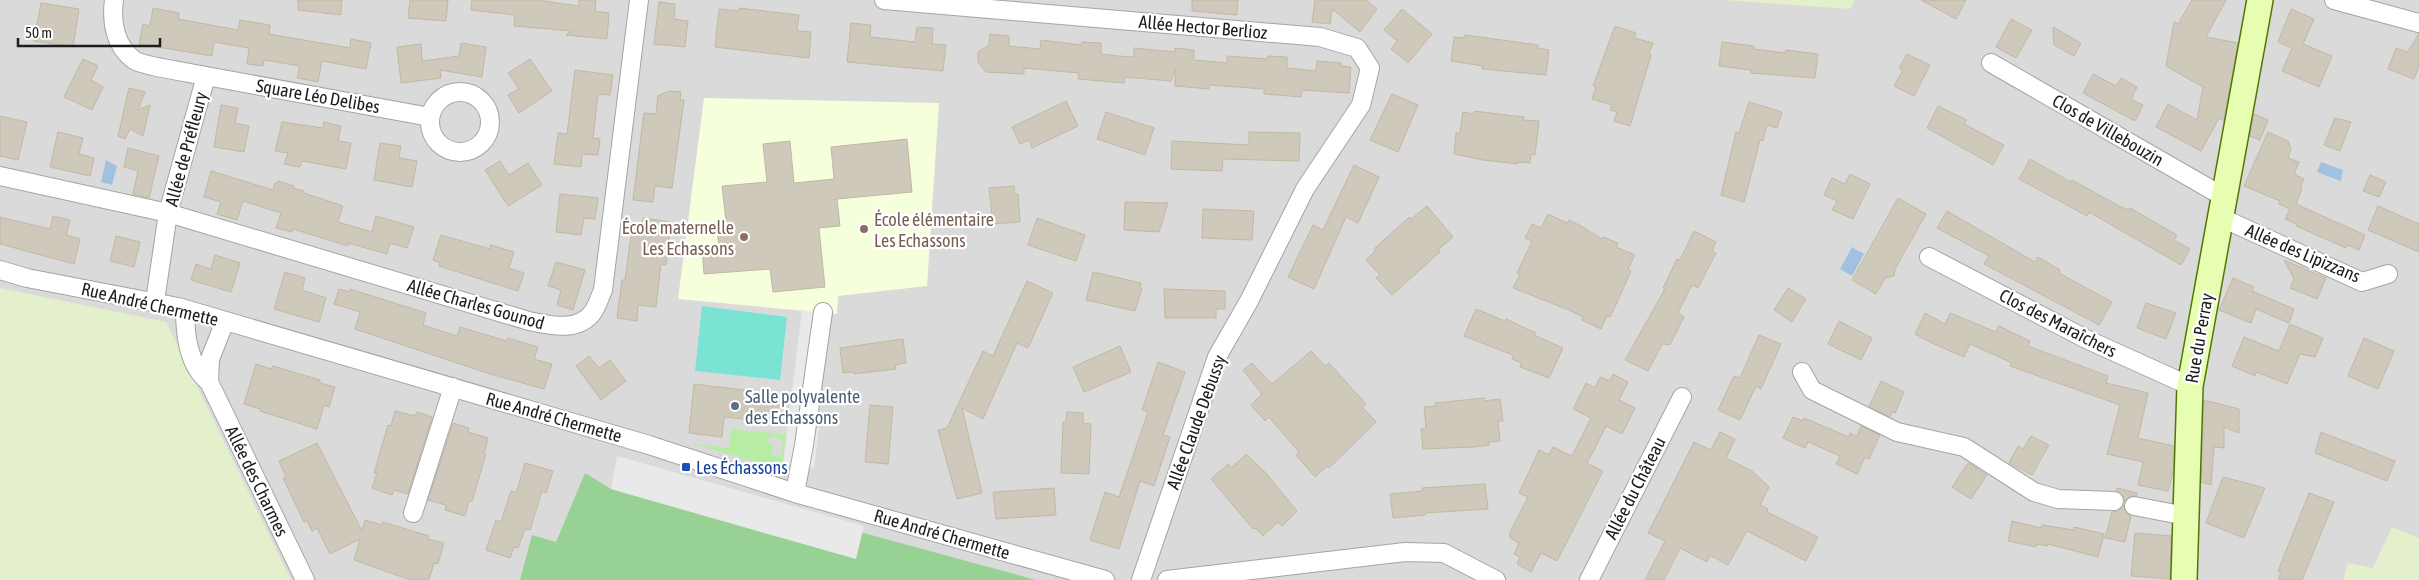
<svg xmlns="http://www.w3.org/2000/svg" width="2419" height="580" viewBox="0 0 2419 580" font-family="'Asap Condensed',sans-serif">
<style>
.residential{fill:#dbdada}
.education{fill:#f6ffdb}
.farmland{fill:#e4efcc}
.grass{fill:#b7eca5;fill-rule:evenodd}
.forest{fill:#98d194}
.pitch{fill:#7be3d4}
.parking{fill:#e9e9e9}
.water{fill:#a0c1df}
.building{fill:#cfc9bb;stroke:#c1b8a4}
.lines{fill:none;stroke-linecap:round;stroke-linejoin:round}
.street-casing{stroke:#a4a4a4;stroke-width:20}
.secondary-casing{stroke:#4e7800;stroke-width:28}
.street{stroke:#fff;stroke-width:18}
.secondary{stroke:#e7fdb2;stroke-width:25}
.education-dot{fill:#8d6e63;stroke:#fff;stroke-width:2}
.service-dot{fill:#5c6f8a;stroke:#fff;stroke-width:2}
.transit-dot{fill:#1a4fb4;stroke:#fff;stroke-width:2}
.labels{text-anchor:middle;dominant-baseline:central;stroke-width:4.5;stroke-linejoin:round;paint-order:stroke}
.street-label{font-size:18px;fill:#1d1d1d;stroke:#fff}
.education-label{font-size:18px;fill:#785e54;stroke:#fff;text-anchor:start}
.service-label{font-size:18px;fill:#4e5e75;stroke:#fff;text-anchor:start}
.transit-label{font-size:18px;fill:#164399;stroke:#fff;text-anchor:start}
</style>
<rect width="100%" height="100%" fill="#efeee2"/>
<!-- residential -->
<path class="residential" d="M0,0H2419V580H0Z"/>
<!-- education -->
<path class="education" d="M704,98L939,103L927,286L838,296L837,314L678,299Z"/>
<!-- farmland -->
<path class="farmland" d="M1724,0H1855L1850,9Z
M0,288L166,322L291,580H0Z
M2392,527L2419,538V580H2343L2348,563L2373,568Z"/>
<!-- grass -->
<path class="grass" d="M731,429L787,435L783,464L790,465L789,469L784,470L690,443L729,448ZM774,436L783,442L781,456L772,455L773,446L766,440Z"/>
<!-- forest -->
<path class="forest" d="M585,473L611,489L779,537L827,523L1036,580H520L532,535L556,542Z"/>
<!-- pitch -->
<path class="pitch" d="M702,306L787,317L780,380L695,371Z"/>
<!-- parking -->
<path class="parking" d="M802,310L823,312L807,427L819,428L814,468L783,464Z
M617,456L864,526L856,559L611,489Z"/>
<!-- water -->
<path class="water" d="M106,160L117,166L112,185L101,182Z
M2321,162L2343,170L2341,181L2317,172Z
M1852,247L1864,254L1852,276L1840,269Z"/>
<!-- building -->
<path class="building" d="M298,0H342L341,15L298,10Z
M410,0H448L446,21L408,18Z
M472,0H537L579,6V0H596L595,11L609,13L607,39L566,35L572,31L514,26L515,15L471,10Z
M1192,0H1238L1237,15L1192,11Z
M1315,0H1366L1377,9L1360,32L1332,9L1330,24L1312,22Z
M1921,0H1966L1956,19Z
M2192,0H2226L2206,37L2238,43L2224,121L2219,118L2201,151L2156,127L2168,104L2197,120L2203,87L2166,66L2174,22L2178,24Z
M659,2L675,4L674,19L688,21L685,47L654,44Z
M41,3L79,9L73,47L34,41Z
M153,8L179,13L178,19L238,30L240,20L270,25L269,34L350,48L351,39L371,43L366,69L322,61L318,82L297,78L300,66L264,60L263,66L247,64L249,48L214,42L212,56L139,44L143,24L150,26Z
M739,8L799,15L797,31L811,32L809,58L715,47L719,9L739,11Z
M1402,9L1432,34L1408,63L1391,49L1397,41L1384,30Z
M2291,9L2314,19L2303,44L2332,56L2319,87L2282,71L2292,48L2278,42Z
M2011,19L2032,30L2016,58L1996,47Z
M851,23L871,25L870,37L915,42L917,27L933,28L932,44L946,45L943,71L847,62Z
M1615,26L1636,33L1634,38L1653,43L1649,54L1651,55L1630,126L1614,121L1617,112L1610,110L1612,105L1592,99L1596,87L1593,86Z
M2053,27L2081,43L2074,56L2054,45Z
M2419,33V66L2414,79L2388,69L2396,48L2408,52Z
M990,34L1009,36V46L1040,49L1041,40L1081,45L1082,42L1101,43V54L1118,56L1134,57V48L1175,52V48L1194,50V60L1227,63V56L1267,59L1268,56L1287,57V68L1316,71L1317,61L1341,63V66L1351,67L1349,93L1302,90L1301,97L1264,94V89L1209,85V89L1175,86V69L1171,81L1125,77L1124,83L1078,79L1079,73L1024,68V74L986,72L978,62V52L989,45Z
M1465,35L1538,45V48L1549,50L1546,75L1482,69L1483,66L1451,61L1454,37L1464,38Z
M1722,42L1754,46V49L1785,53L1786,50L1818,54L1815,78L1751,73V70L1719,66Z
M461,43L486,47L482,77L440,70L441,78L401,83L397,47L421,44L422,61L459,56Z
M1907,54L1930,65L1914,96L1894,86L1903,70L1899,68Z
M83,59L98,66L91,80L103,87L92,110L64,97Z
M530,59L552,91L519,113L508,95L519,89L508,73Z
M575,70L613,75L610,95L598,94L593,138L600,139L598,155L582,154L581,167L554,164L558,133L567,134Z
M2093,74L2116,86L2121,78L2137,87L2131,99L2143,105L2135,121L2083,93Z
M129,88L145,92L138,110L150,105L143,136L130,129L125,139L118,136Z
M669,91L681,92L680,100H684L672,188L655,186L653,202L633,200L644,113L656,114L658,96Z
M1392,94L1418,105L1398,152L1370,140Z
M1066,101L1078,126L1032,148L1029,140L1020,144L1012,127Z
M1749,102L1782,112L1777,128L1767,125L1763,141L1760,140L1744,202L1721,195L1736,132L1739,133Z
M221,105L238,108L235,123L249,126L244,152L214,147Z
M1938,106L1967,120L1964,124L2004,145L1993,165L1927,128Z
M1474,111L1524,117L1523,120L1539,121L1535,155L1531,154L1530,163L1518,162V164L1483,160L1454,154L1456,133H1460L1463,112L1474,114Z
M1106,112L1154,128L1145,155L1097,139Z
M2254,114L2268,120L2260,140L2250,136Z
M0,116L27,122L18,160L0,156Z
M2335,118L2351,122L2340,151L2324,145Z
M282,122L323,128L324,122L341,126L338,141L351,143L346,169L302,161L300,167L284,164L288,153L275,151Z
M58,132L83,138L79,154L94,158L90,176L50,167Z
M1249,132L1300,133L1299,161L1223,159L1222,171L1171,169L1172,141L1249,145Z
M2268,132L2288,141L2291,149L2288,158L2299,162L2294,174L2304,179L2300,188L2302,189L2296,204L2365,235L2359,250L2347,245L2346,248L2296,226L2297,224L2285,219L2290,209L2279,204L2280,201L2244,186Z
M907,139L912,192L837,199L840,226L819,228L825,287L773,292L770,269L704,274L702,247L719,246L716,222L726,221L722,186L767,182L763,144L790,141L794,183L834,179L831,147Z
M380,143L401,146L399,158L417,161L412,187L374,180Z
M128,148L159,156L149,198L133,194L138,171L124,167Z
M2030,159L2071,182L2072,180L2121,207L2129,210L2130,208L2177,235L2174,240L2190,249L2181,265L2089,212L2087,216L2019,179Z
M500,161L509,175L528,163L542,185L508,206L485,170Z
M1354,165L1379,177L1358,223L1346,217L1314,289L1288,277L1313,225L1323,230Z
M211,171L273,190L275,183L277,184L278,181L294,186L293,188L304,191V193L343,206L338,222L372,232L376,216L414,227L407,248L390,243L387,254L348,243V246L293,229L292,232L276,228L281,213L243,201L237,220L217,214L221,202L204,197Z
M1850,174L1870,184L1853,219L1832,210L1837,201L1824,195L1832,178L1845,184Z
M2370,175L2386,182L2379,197L2363,191Z
M1014,186L1015,195L1018,194L1020,222L993,224L989,188Z
M560,194L598,198L595,219L584,218L581,235L556,232Z
M1898,198L1926,214L1895,269L1894,276L1885,278L1876,294L1852,280Z
M1125,202L1168,203L1159,232L1124,230Z
M1427,206L1453,237L1438,250L1440,252L1392,295L1376,278L1380,275L1366,260L1375,251V248L1409,217L1411,219Z
M2378,206L2419,224V252L2368,230Z
M1203,209L1254,211L1252,240L1202,238Z
M1947,211L2035,262L2038,257L2060,270L2059,273L2112,302L2099,325L1984,264L1989,256L1937,228Z
M1548,214L1567,223L1569,220L1581,226L1602,239L1603,237L1618,243L1616,247L1635,255L1628,269L1631,271L1615,307L1610,317L1607,316L1601,329L1582,320L1583,317L1569,310L1513,288L1520,274L1517,273L1532,241L1525,238L1532,224L1541,228Z
M53,216L70,220L66,235L80,239L74,264L0,244V217L50,229Z
M643,218L671,222L666,265L661,264L656,307L638,305L637,321L617,318L622,280H625L631,236H641Z
M1037,218L1085,235L1076,261L1028,245Z
M1694,231L1716,242L1712,251L1716,253L1698,288L1692,285L1678,313L1684,317L1670,345L1662,344L1648,371L1625,360L1665,289L1663,288L1677,259L1680,260Z
M441,235L490,249L491,245L514,252L509,268L524,273L518,291L439,266L440,263L433,260Z
M116,236L140,242L134,267L110,261Z
M215,255L240,263L231,292L191,280L196,264L211,269Z
M2284,260L2326,278L2317,299L2290,288L2294,279Z
M556,262L585,270L573,310L557,305L561,290L548,286Z
M285,272L305,278L302,290L326,298L319,322L274,309Z
M1093,272L1141,283L1140,289H1142L1135,311L1086,300Z
M2233,278L2254,287L2252,291L2294,309L2289,323L2256,309L2251,323L2219,310Z
M1027,281L1053,293L1028,348L1017,343L983,419L962,408L982,493L957,499L938,430L947,428L983,351L993,356Z
M1788,288L1806,299L1792,322L1774,310Z
M339,289L350,292V289L426,313L423,325L457,336L460,327L507,341L508,338L538,347L534,359L552,364L544,389L487,373L355,329L360,312L334,304Z
M1164,289L1225,291V309H1216V318H1165Z
M2146,303L2176,313L2166,339L2137,328Z
M1476,309L1505,321L1506,319L1536,333L1534,335L1563,348L1549,378L1520,367L1521,363L1512,359L1513,355L1464,336Z
M1925,313L1945,324L1950,313L1996,332L1999,326L2030,341L2028,346L2108,376L2106,383L2148,393L2138,438L2174,446L2173,474L2168,491L2138,485L2143,462L2107,454L2120,405L2010,366L2012,363L1970,344L1964,357L1932,343L1915,334Z
M1839,321L1872,338L1861,360L1828,344Z
M2290,324L2323,338L2315,357L2300,354L2287,384L2256,372L2255,376L2232,366L2244,337L2279,351Z
M1759,335L1781,344L1761,389L1756,386L1740,420L1718,410L1734,376L1740,378Z
M2364,338L2394,351L2378,389L2348,376Z
M903,339L906,363L895,365L896,369L854,374V372L843,373L840,348Z
M1120,346L1131,372L1084,392L1073,367Z
M1311,351L1325,366L1329,363L1366,404L1362,407L1376,422L1329,468L1327,466L1315,477L1296,455L1299,452L1269,417L1265,421L1251,405L1262,394L1243,370L1252,363L1272,384Z
M589,356L599,368L610,360L626,381L601,400L576,366Z
M1158,362L1185,372L1163,435L1170,437L1154,486L1140,481L1119,549L1090,540L1105,492L1119,497L1148,412L1142,410Z
M256,364L271,369L273,366L320,380V383L335,387L329,407L324,405L317,429L260,411V409L244,404Z
M1613,374L1628,382L1619,400L1635,408L1622,434L1606,426L1597,444L1587,463L1603,471L1557,561L1541,553L1531,572L1517,564L1520,557L1514,554L1519,543L1510,538V532L1528,497L1519,493L1539,450L1549,455L1553,447L1572,456L1591,418L1573,409L1586,383L1595,388L1600,377L1610,381Z
M1881,381L1904,392L1895,413L1892,412L1890,417L1869,407Z
M694,384L761,392V395L779,397L776,423L724,417L722,437L689,433Z
M1484,398V401L1500,399L1503,421H1498L1500,441L1489,442V445L1474,447L1423,449L1421,429L1426,428L1424,407L1436,406L1435,403Z
M2204,400L2239,409V433L2224,427V448L2214,447L2211,485L2201,482Z
M870,405L893,407L888,464L865,462Z
M395,411L415,416L417,412L432,417L408,494L394,490L392,495L372,488L377,473H374L388,425L391,426Z
M1067,412L1083,413V423L1091,424L1089,474L1061,473L1063,422H1066Z
M1793,417L1803,421L1804,418L1849,437L1850,433L1857,436L1861,426L1880,435L1869,459L1865,457L1857,474L1836,464L1840,456L1808,442L1805,448L1783,438Z
M453,423L469,428L468,432L488,438L484,454H486L472,501H469L465,516L445,510L446,505L428,500Z
M1720,432L1735,439L1726,458L1752,471L1769,487L1760,505L1768,509L1767,512L1818,537L1806,561L1747,531L1728,565L1710,555L1707,562L1680,548L1664,580H1645L1665,541L1648,533L1694,442L1711,450Z
M2321,432L2395,461L2387,481L2315,453Z
M2031,436L2049,445L2032,475L2009,463L2018,446L2023,449Z
M317,443L362,531L365,520L382,525L383,522L429,536L428,539L444,543L438,564L434,563L429,580H410L354,560L360,539L330,554L317,528L312,531L307,521L304,522L283,478L286,477L279,461Z
M1246,454L1266,473L1297,511L1282,526L1278,522L1263,536L1255,528L1253,529L1211,479L1228,464L1231,468Z
M525,463L553,471L546,493L542,491L530,530L525,529L518,548L514,547L510,558L486,550L496,520L501,522L511,491L516,493Z
M1968,463L1987,475L1971,499L1952,487Z
M2223,477L2265,488L2244,538L2206,523Z
M1485,484L1488,509L1425,513V515L1393,518L1390,494L1422,491V488Z
M1054,488L1056,515L996,519L993,492Z
M2117,488L2137,493L2136,496H2130L2125,502L2123,496L2116,491Z
M2309,493L2334,502L2302,580H2278L2281,572L2278,571Z
M2124,505L2127,514L2131,516L2125,542L2105,538L2112,512L2119,511Z
M2012,521L2041,528L2042,525L2074,530V527L2104,534L2098,557L2048,544L2047,546L2037,544L2036,547L2008,541Z
M2135,533L2171,536L2170,579L2131,576Z"/>
<g class="lines">
<defs>
<path id="street" d="M114,0C111,22 115,46 134,60C142,66 193,73 206,76L168,213L155,301
M884,0L1320,37L1357,48L1370,68L1361,105L1305,189L1249,301L1217,357L1141,580
M2334,0L2419,23
M1991,63L2224,197
M206,76L430,117
M430 122a30 30 0 1 1 60 0a30 30 0 1 1-60 0Z
M0,176L168,213L529,321C549,325 578,333 593,312C597,306 600,297 603,290L639,0
M2220,217L2362,282L2388,274
M1929,257L2086,339L2190,386
M0,270L27,278L178,307L649,445L795,493L1105,580
M185,309C185,335 188,365 209,382L210,359L225,321
M1802,372L1812,390L1897,432L1964,447L2034,492L2058,499L2114,501
M209,382L305,580
M795,493L804,445L823,312
M2134,506L2186,516
M413,513L453,387
M1167,580L1405,552L1444,553L1496,580
M1589,580L1682,397"/>
<path id="secondary" d="M2184,580L2190,386L2260,0"/>
</defs>
<!-- street casing -->
<use href="#street" class="street-casing"/>
<!-- secondary casing -->
<use href="#secondary" class="secondary-casing"/>
<!-- street -->
<use href="#street" class="street"/>
<!-- secondary -->
<use href="#secondary" class="secondary"/>
</g>
<!-- markers -->
<g class="education-dot">
<circle cx="864" cy="229" r="5"/>
<circle cx="744" cy="237" r="5"/>
</g>
<circle class="service-dot" cx="735" cy="406" r="5"/>
<rect class="transit-dot" x="681" y="462" width="10" height="10" rx="2.5"/>
<g class="labels">
<!-- street labels -->
<g class="street-label">
<text transform="translate(1203 27) rotate(5)">Allée Hector Berlioz</text>
<text transform="translate(318 96) rotate(10)">Square Léo Delibes</text>
<text transform="translate(2108 130) rotate(30)">Clos de Villebouzin</text>
<text transform="translate(186 149) rotate(-75)">Allée de Préfleury</text>
<text transform="translate(2303 253) rotate(23)">Allée des Lipizzans</text>
<text transform="translate(150 304) rotate(13)">Rue André Chermette</text>
<text transform="translate(476 304) rotate(16)">Allée Charles Gounod</text>
<text transform="translate(2058 323) rotate(27)">Clos des Maraîchers</text>
<text transform="translate(2199 338) rotate(-80)">Rue du Perray</text>
<text transform="translate(554 417) rotate(16)">Rue André Chermette</text>
<text transform="translate(1196 422) rotate(-70)">Allée Claude Debussy</text>
<text transform="translate(257 481) rotate(64)">Allée des Charmes</text>
<text transform="translate(1635 488) rotate(-63)">Allée du Château</text>
<text transform="translate(942 534) rotate(16)">Rue André Chermette</text>
</g>
<!-- education labels -->
<g class="education-label">
<text x="874" y="219">École élémentaire<tspan x="874" dy="21">Les Echassons</tspan></text>
<text x="734" y="227" text-anchor="end">École maternelle<tspan x="734" dy="21">Les Echassons</tspan></text>
</g>
<!-- service labels -->
<g class="service-label">
<text x="745" y="396">Salle polyvalente<tspan x="745" dy="21">des Echassons</tspan></text>
</g>
<!-- transit labels -->
<g class="transit-label">
<text x="696" y="467">Les Échassons</text>
</g>
</g>
<!-- scale -->
<path d="M18 38v8h142v-8" fill="none" stroke="#1d1d1d" stroke-width="2.5"/>
<text x="25" y="38" font-size="15" fill="#1d1d1d" stroke="#ffffff" stroke-width="4" paint-order="stroke">50 m</text>
</svg>
